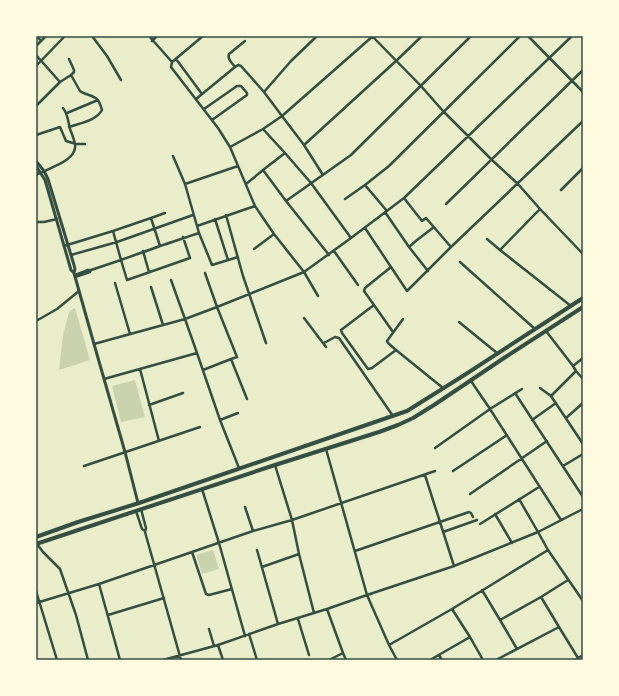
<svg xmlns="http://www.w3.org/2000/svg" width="619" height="696" viewBox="0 0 619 696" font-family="Barlow,sans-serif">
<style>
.green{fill:#cad2ad}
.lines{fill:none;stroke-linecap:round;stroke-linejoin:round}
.minor{stroke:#344e41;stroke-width:2.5}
.tertiary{stroke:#344e41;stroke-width:3}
.primary{stroke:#344e41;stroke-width:4}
.neatline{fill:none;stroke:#344e41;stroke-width:1.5}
</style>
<rect width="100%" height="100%" fill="#e9edc9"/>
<!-- green -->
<path class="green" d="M75,308L90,360L59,370L63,335L69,312Z
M135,380L145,417L121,422L112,386Z
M213,550L219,569L202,574L196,555Z"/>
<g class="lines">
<!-- minor -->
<path class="minor" d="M37,36L41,41
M92,36L107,56L121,80
M149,36L172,62L171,67L218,128L230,147L255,206L197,226
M372,36L421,86L443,111L492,160L518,184L540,209L583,254
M528,36L583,92
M152,41L157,36
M36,46L46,36
M36,55L60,82
M69,59L74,70V72L71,75L80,91C85,95 94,95 98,100C100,103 101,107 102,110C96,121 80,123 69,127
M176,59L202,94
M172,62L203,36
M36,66L65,36
M235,67L238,65L241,66L264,92L291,61L317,36
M264,92L282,116L373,36
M196,99L235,67C232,63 227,59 229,54L245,41
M36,106L60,82L71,75
M204,109L237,86H241L247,93V95L212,120
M67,113L98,100
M36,135L60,127L66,141L76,144H85
M304,145L396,61L422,36
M230,147L263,129L282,116L304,145L323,175
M285,153L311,183L351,238L304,272L318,296
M263,170L286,201L329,255
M36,175C48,168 78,161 75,144C74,139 72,134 70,129C68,121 68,114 63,108
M185,184L238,166
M246,184L263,170L285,153L263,129
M561,190L583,168
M404,198L422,221L426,218L451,247
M345,199L365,185
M286,201L351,155L471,36
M446,204L583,70
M540,209L500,250L571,306
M387,211L365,185L389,166L520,36
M385,212L409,247L428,271
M226,215L243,276L266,343
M151,218L165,213
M215,219L228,260
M36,222H44L57,219
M365,228L407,291L451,247L583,121
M113,231L151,218L160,246
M199,233L212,265L238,257
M351,238L404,198L572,36
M487,239L500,250
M64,246L113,231L121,260C134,255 147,251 160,246C173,242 186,237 199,233L185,184L173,156
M409,247L417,240L434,227
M254,249L274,234
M143,251L149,272
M334,251L358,285
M71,255L117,242L193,215
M460,262L535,329
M75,275L88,270H91
M75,277L90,272L91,270L121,260L127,280L190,258L183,237
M171,280L185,319L217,307L205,273
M115,283L130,334
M151,287L163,325
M374,305L364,291L365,288L391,267
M304,318L326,347
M36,321L57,309L79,291
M459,322L497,353
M546,331L573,366L583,358
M393,332L374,305L341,330L342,333L368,369L372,368L396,350L443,388
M324,343L335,337L339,338L393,416
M94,344L185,319L197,353L104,379
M396,350L388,343L387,341L403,319
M197,353L220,420L238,413
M573,366L576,371L583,379
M140,369L159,441
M203,370L231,359
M576,371L551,396L583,444
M471,381L490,409L561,520
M540,388L551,396
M515,393L583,497
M247,399L231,359L237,357L217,307L304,272L274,234L255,206
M149,405L183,393
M566,418L583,403
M220,420L239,468
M532,420L556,403
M435,448L490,409L522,389
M326,449L367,595L389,645L397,660
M84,466L200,427
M563,466L583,454
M453,471L507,435
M425,475L454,566
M202,489L219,543L245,636
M470,494L547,441
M519,499L538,532L583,509
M245,507L253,531
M141,509L146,528L145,532L181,660
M136,511L142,529L145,531
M495,514L512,543
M480,524L539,487
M443,532L477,520
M37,544L43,552L60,569L76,615L88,660
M257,550L278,624
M355,551L469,512L471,513L473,517
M192,552L206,594L209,595L232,589
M299,554L314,613
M262,567L299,554L292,520L275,465
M99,584L253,531L292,520L435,471
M482,590L500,620
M36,591L57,660
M541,597L568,580
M36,603L99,584L120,660
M327,609L343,653L329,660
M452,609L548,550
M108,615L164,598
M298,619L309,655
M559,627L578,658
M209,629L214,646
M249,634L257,660
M218,645L278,624L327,609L367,595L454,566L538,532L548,550L583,601
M389,645L452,609L470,637L483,660
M343,653L346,660
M439,655L442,660
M163,660L218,645L223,660
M430,660L470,637
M496,660L559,627L541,597L500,620L517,649
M575,660L583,655"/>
<!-- tertiary -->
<path class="tertiary" d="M36,161L44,171L48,179L74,265L75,269L74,273L94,344L125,452L138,503
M36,166L45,180L71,270L74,273"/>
<!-- primary -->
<path class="primary" d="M36,537L78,522L139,503L407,411L466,374L583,298
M36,544L275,465L379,432L398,425L413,418L434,405L504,358L583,307"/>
</g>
<!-- border -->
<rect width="619" height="696" fill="none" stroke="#fefae0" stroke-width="74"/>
<rect x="37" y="37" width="545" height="622" class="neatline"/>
</svg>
